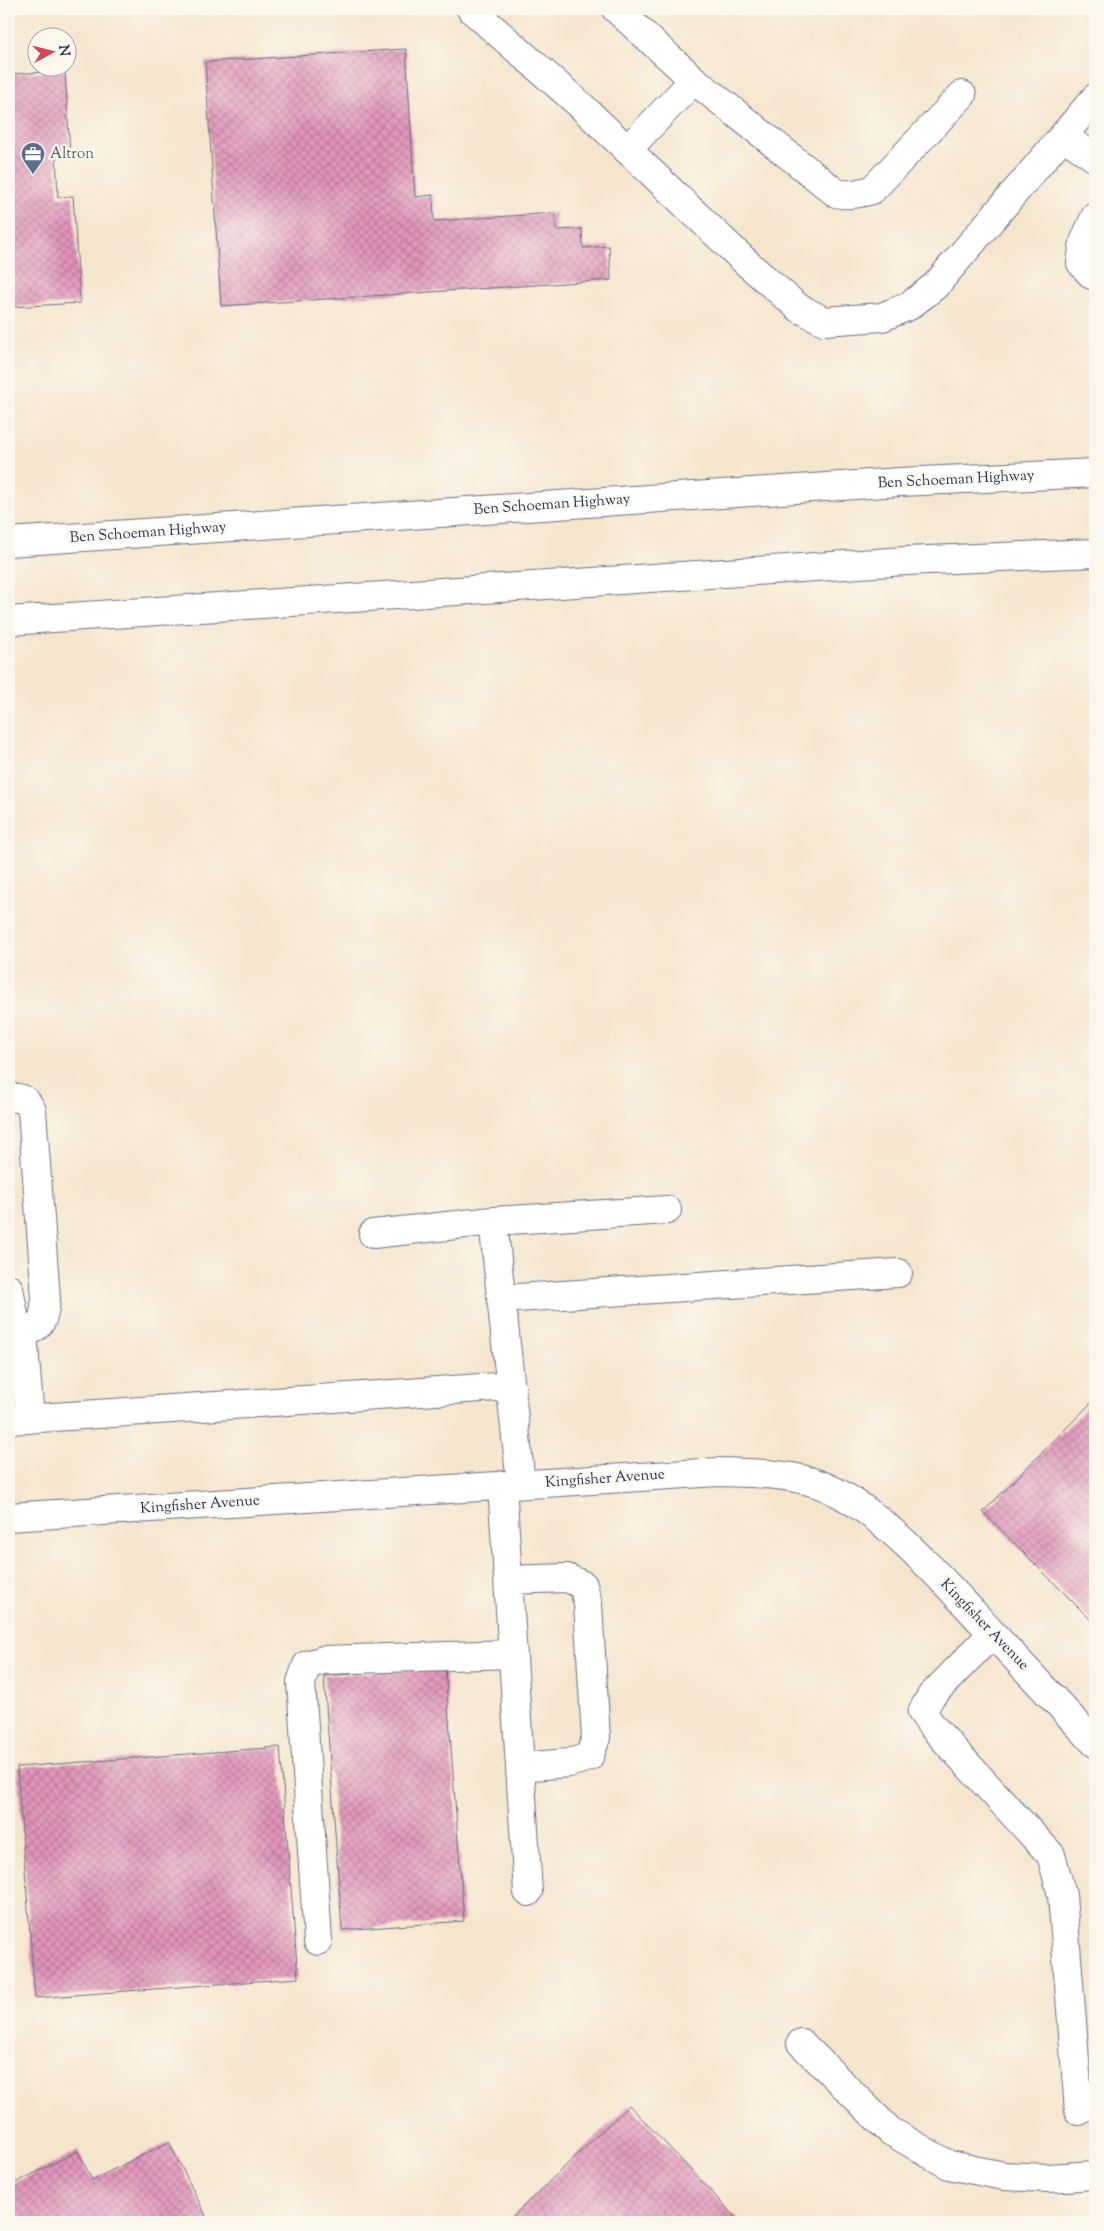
<svg xmlns="http://www.w3.org/2000/svg" width="1104" height="2231" viewBox="0 0 1104 2231" font-family="'Sorts Mill Goudy',serif">
<style>
.building{fill:url(#building-cross-hatch)}
.lines{fill:none;stroke-linecap:round;stroke-linejoin:round}
.minor-casing{stroke:#676f85;stroke-width:30}
.highway-casing{stroke:#676f85;stroke-width:30}
.minor{stroke:#fff;stroke-width:28}
.highway{stroke:#fff;stroke-width:28}
.labels{text-anchor:middle;dominant-baseline:central;stroke-width:4.5;stroke-linejoin:round;paint-order:stroke}
.service-label{font-size:15px;fill:#4e5e75;stroke:#fbf7ec;text-anchor:start}
.street-label{font-size:15px;fill:#1b2f5e;stroke:#fbf7ec}
</style>
<defs>
<pattern id="building-cross-hatch" width="8" height="8" patternUnits="userSpaceOnUse" patternTransform="scale(1.25)"><rect width="8" height="8" fill="#e294ba"/><path d="M0 0l8 8M0 8l8-8" fill="none" stroke="#b6799a"/></pattern>
</defs>
<rect width="100%" height="100%" fill="#fbf7ec"/>
<filter id="ink" filterUnits="userSpaceOnUse"><feTurbulence type="fractalNoise" baseFrequency=".02" numOctaves="2"/><feDisplacementMap in="SourceGraphic" scale="10" xChannelSelector="R" yChannelSelector="G"/><feConvolveMatrix kernelMatrix="1 2 1 2 8 2 1 2 1" color-interpolation-filters="sRGB"/></filter>
<filter id="wash" filterUnits="userSpaceOnUse"><feTurbulence type="fractalNoise" baseFrequency=".0096" numOctaves="4" result="noise"/><feDisplacementMap in="SourceGraphic" scale="20" xChannelSelector="R" yChannelSelector="G"/><feGaussianBlur stdDeviation="1.12" result="paint"/><feColorMatrix in="noise" values="0 0 0 0 0 0 0 0 0 0 0 0 0 0 0 0 0 1.4 0 .05"/><feComposite in="paint" operator="in"/></filter>
<g filter="url(#wash)">
<rect width="100%" height="100%" fill="#f5e5cd"/>
<g id="blocks">
<!-- building -->
<path class="building" d="M406,49L415,197L433,195L434,221L555,213L556,230L582,229L583,248L609,246L611,280L221,306L205,62Z
M65,71L70,153L56,154L58,197L73,196L80,303L12,307L11,299H9V74Z
M1095,1399V1624L983,1512Z
M445,1667L464,1921L342,1930L324,1676Z
M280,1747L298,1978L35,1998L17,1767Z
M629,2105L740,2222H507Z
M169,2142L209,2222H9V2186L78,2151L92,2180Z"/>
</g>
</g>
<g filter="url(#ink)">
<use href="#blocks" fill-opacity="0" stroke="#676f85" stroke-width="1"/>
<g class="lines">
<defs>
<path id="minor" d="M471,9L578,103L749,265L799,308L824,321L882,317L909,306L935,286L1095,98
M616,9L694,80
M1063,136L1095,158
M627,150L694,80L836,193C849,196 860,193 872,190L962,95
M1095,217L1084,242L1081,263L1092,275L1095,276
M9,1098C22,1097 27,1099 32,1111L46,1298C44,1319 43,1326 23,1334
M493,1221L521,1484
M373,1234L493,1221L667,1210
M9,1289L15,1320L23,1334L30,1419
M501,1299L898,1273
M9,1420L511,1386
M502,1485L528,1892
M9,1517L718,1472C748,1473 779,1473 809,1481C873,1498 946,1584 991,1632C1026,1669 1060,1706 1095,1743
M508,1580L567,1578L583,1585L588,1604L596,1738L589,1757L569,1763L520,1767
M992,1634L931,1696L922,1712L932,1726L1051,1855L1062,1895L1079,2111
M318,1941L301,1682L307,1665L323,1660L513,1654
M801,2043L890,2131L949,2165L1004,2176L1048,2178L1095,2175"/>
<path id="highway" d="M9,542L900,482L1095,473
M9,621L905,561L1095,553"/>
</defs>
<!-- minor casing -->
<use href="#minor" class="minor-casing"/>
<!-- highway casing -->
<use href="#highway" class="highway-casing"/>
<!-- minor -->
<use href="#minor" class="minor"/>
<!-- highway -->
<use href="#highway" class="highway"/>
</g>
</g>
<!-- icons -->
<defs>
<symbol id="office-pin" viewBox="-11 -11 22 30"><path d="M0 17L-7.5 6A9.5 9.5 0 1 1 7.5 6Z" fill="#5c6f8a" stroke="#fbf7ec"/><path d="M-6-3h4V-5.5h4V-3h4V5H-6ZM-1-4.5V-3h2v-1.5ZM-6 0V1H6V0Z" fill="#fff"/></symbol>
</defs>
<g fill-rule="evenodd">
<use href="#office-pin" x="19" y="140" width="28" height="38"/>
</g>
<g class="labels">
<!-- service labels -->
<g class="service-label">
<text x="50" y="154">Altron</text>
</g>
<!-- street labels -->
<g class="street-label">
<text transform="translate(956 480) rotate(-3)">Ben Schoeman Highway</text>
<text transform="translate(552 505) rotate(-4)">Ben Schoeman Highway</text>
<text transform="translate(148 533) rotate(-4)">Ben Schoeman Highway</text>
<text transform="translate(605 1479) rotate(-4)">Kingfisher Avenue</text>
<text transform="translate(200 1505) rotate(-4)">Kingfisher Avenue</text>
<text transform="translate(984 1625) rotate(46)">Kingfisher Avenue</text>
</g>
</g>
<!-- margin -->
<rect width="1104" height="2231" fill="none" stroke="#fbf7ec" stroke-width="30"/>
<!-- north arrow -->
<g transform="translate(52 52) rotate(83)"><circle r="24" fill="#fbf7ec" stroke="#a1a7b3"/>
<path d="M0-4L9 19L0 12L-9 19Z" fill="#d1495b"/>
<text y="-8" font-size="14" font-weight="bold" text-anchor="middle" fill="#1b2f5e">N</text>
</g>
</svg>
